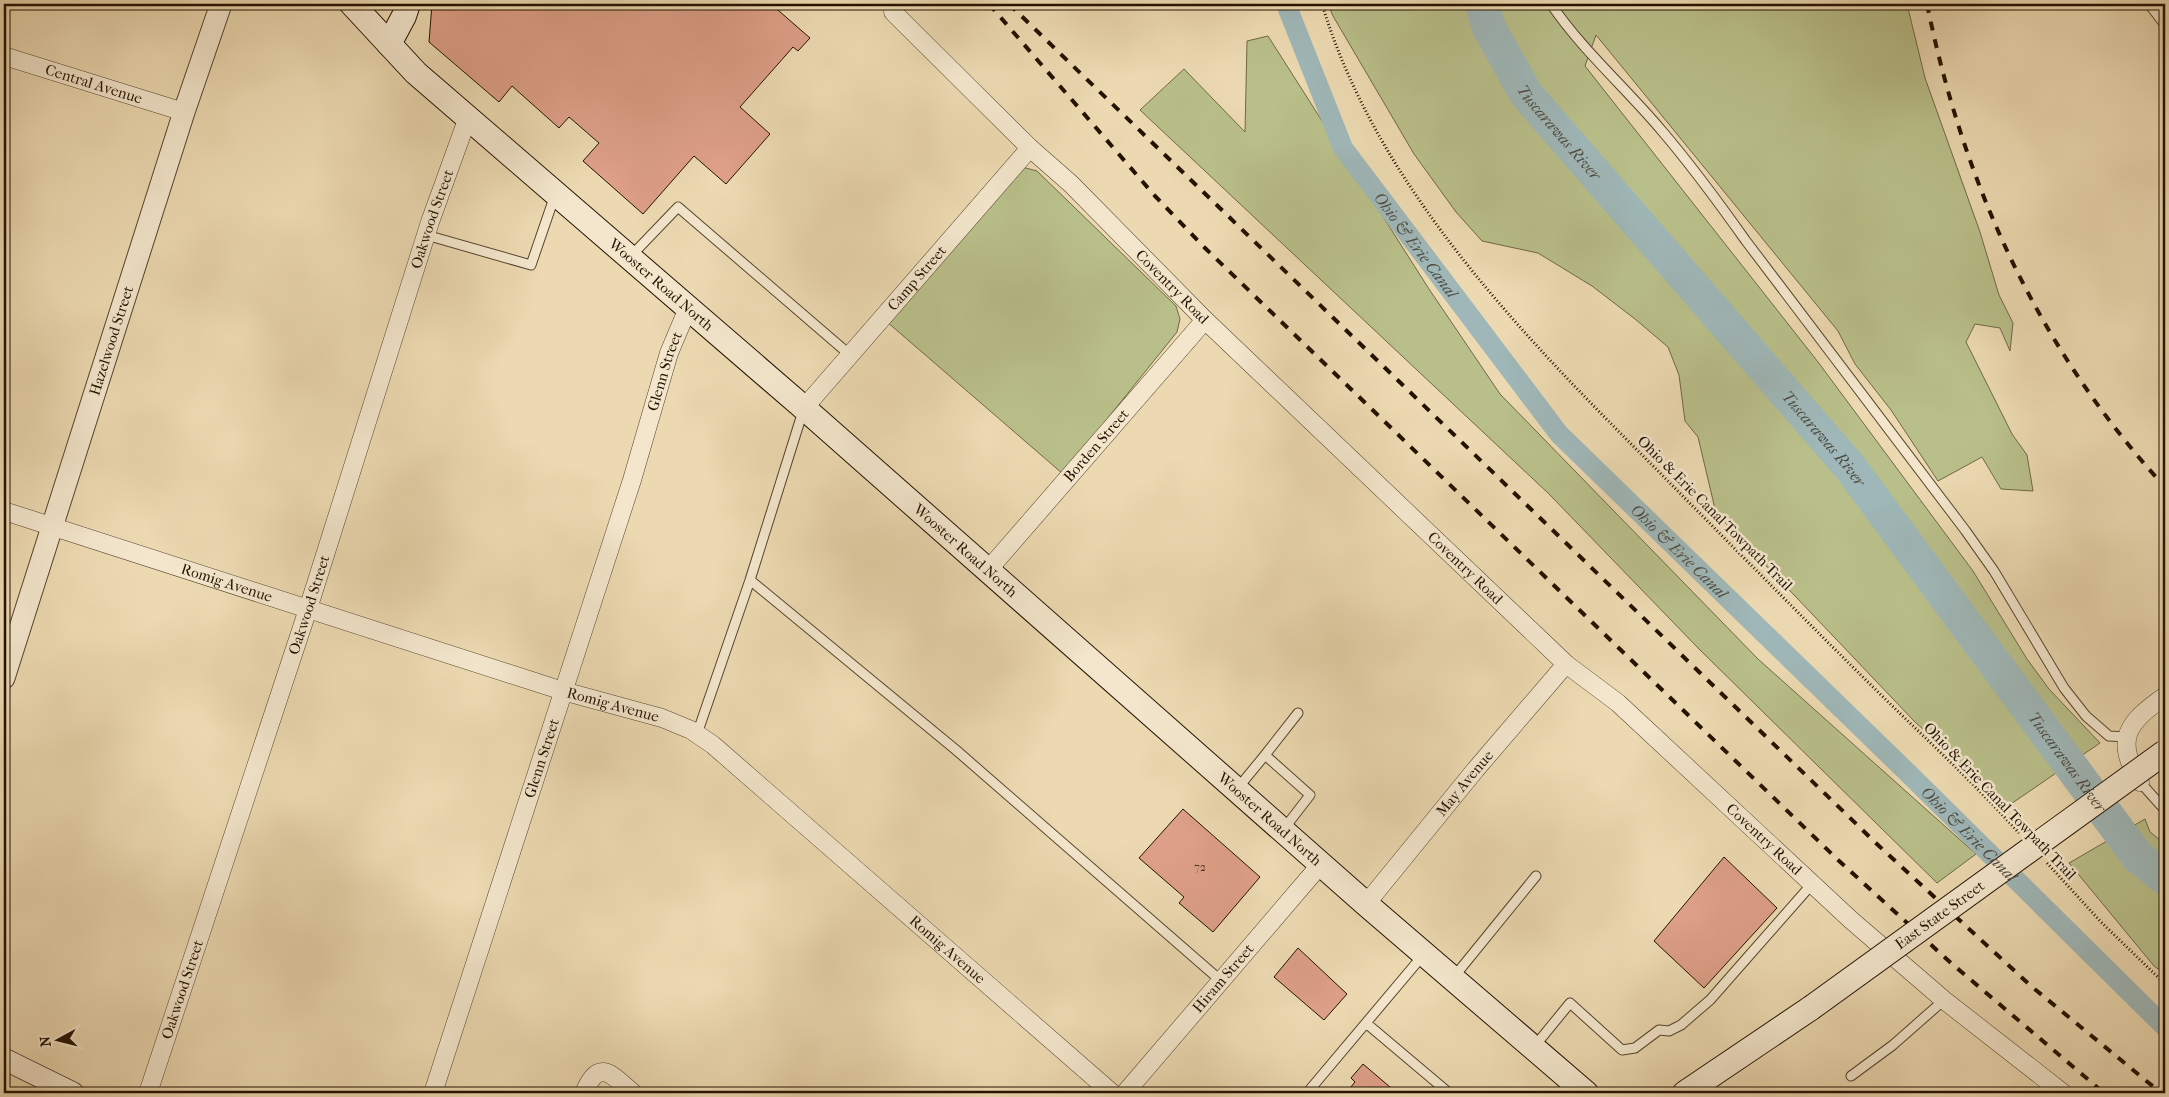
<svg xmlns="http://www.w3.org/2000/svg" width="2169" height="1097" viewBox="0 0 2169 1097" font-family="'IM FELL French Canon',serif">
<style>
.green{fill:#b9bf8a;stroke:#6e6846}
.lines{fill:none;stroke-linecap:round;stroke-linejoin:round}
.canal{stroke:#9fb7b8;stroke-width:20}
.river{stroke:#9fb7b8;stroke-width:34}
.building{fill:#dd9f87;stroke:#231201}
.service-casing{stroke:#55442d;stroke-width:11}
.minor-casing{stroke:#55442d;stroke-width:19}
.tertiary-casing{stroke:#55442d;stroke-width:23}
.secondary-casing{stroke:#231201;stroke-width:26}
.path{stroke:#231201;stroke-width:3;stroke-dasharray:1 2.5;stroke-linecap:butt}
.service{stroke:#f3e6cc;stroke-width:9}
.minor{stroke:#f3e6cc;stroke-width:18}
.tertiary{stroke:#f3e6cc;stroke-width:21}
.secondary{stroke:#f3e6cc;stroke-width:24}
.rail{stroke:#231201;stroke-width:4;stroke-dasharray:9 9;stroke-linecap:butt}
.secondary-bridge-casing{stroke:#231201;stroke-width:26;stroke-linecap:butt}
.secondary-bridge{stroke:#f3e6cc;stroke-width:24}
.labels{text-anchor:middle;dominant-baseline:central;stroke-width:5;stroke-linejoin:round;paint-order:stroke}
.number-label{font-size:12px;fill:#523522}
.street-label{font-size:15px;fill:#231201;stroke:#f3e6cc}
.water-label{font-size:16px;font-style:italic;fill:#4e4c41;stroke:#f3e6cc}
</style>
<rect width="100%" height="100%" fill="#ecd9b1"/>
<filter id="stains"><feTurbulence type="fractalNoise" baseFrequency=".004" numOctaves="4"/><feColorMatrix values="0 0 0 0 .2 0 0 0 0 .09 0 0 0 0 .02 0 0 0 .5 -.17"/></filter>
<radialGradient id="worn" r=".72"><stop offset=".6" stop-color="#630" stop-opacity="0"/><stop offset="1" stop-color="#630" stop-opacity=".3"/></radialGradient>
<!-- green -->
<path class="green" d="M1328,4H1907L1925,78L1980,232L1999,295L2013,323L2010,351L2000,328L1975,324L1966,342L2012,434L2027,455L2033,491L2001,489L1982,457L1938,481L1891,410L1855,364L1838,331L1596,35L1585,66L1818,362L1973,571L2027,659L2049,689L2100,743L2008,806L1914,721L1716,513L1698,437L1685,421L1679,375L1668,347L1635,319L1592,286L1538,253L1482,241L1456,212L1414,154L1333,16Z
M1268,36L1429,289L1500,394L1758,659L1976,854L1937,883L1699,649L1549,494L1140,110L1184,69L1245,132L1247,41Z
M1022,167L1037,171L1176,306L1180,319L1177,332L1063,474L886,321Z
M2145,819L2150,832L2165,844V974L2154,966L2069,863Z"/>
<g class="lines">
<!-- canal -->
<path class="canal" id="s1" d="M1286,4L1343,148L1559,434L1912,777L2165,1027"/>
<!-- river -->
<path class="river" id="s2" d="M1482,4L1488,26L1526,94L1849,466L2138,857L2165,878"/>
</g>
<!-- building -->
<path class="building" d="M432,4H771L810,38L798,51L793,47L740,107L770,134L726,184L694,156L643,214L583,161L599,143L569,117L559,128L512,86L499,102L429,42Z
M1183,809L1260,877L1213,932L1179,903L1184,897L1139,858Z
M1724,857L1777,908L1704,988L1654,941Z
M1298,948L1347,994L1324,1020L1274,977Z
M1363,1064L1397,1093H1346L1355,1082L1351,1078Z"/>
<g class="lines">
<defs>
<path id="service" d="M1551,4C1582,50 1626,88 1662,131C1692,166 1719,203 1746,241L1965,530L1994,571L2064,688L2086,716L2109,736L2127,737
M2149,4L2165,25
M426,235L531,265L555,195
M630,257L678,207L850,355
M750,580L956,750L1220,980
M697,734L750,580L803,411
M1265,755L1298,713
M2140,782L2165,810
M1237,789L1265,755L1310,795L1283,830
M1453,978L1536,876
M1366,1023L1449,1093
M1534,1047L1570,1003L1622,1050L1635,1048L1659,1030L1669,1031L1681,1025L1710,1000L1812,884
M1851,1076L1893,1045L1944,1000
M1307,1093L1424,954"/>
<g id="minor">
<path id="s3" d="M893,12L1030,148L1071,184L1205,320L1566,664L1618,703L1851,920L1944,1000L2063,1093"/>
<path id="s4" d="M4,56L184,112"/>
<path id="s5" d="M804,408L1030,148"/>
<path id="s6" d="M4,511L563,691L662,718L691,730L713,745L1112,1093"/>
<path id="s7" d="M988,570L1205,320"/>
<path d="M2140,782C2114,739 2127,723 2165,696"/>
<path id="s8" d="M1366,904L1476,769L1566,664"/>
<path id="s9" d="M148,1093L308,609L430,222L468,117"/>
<path id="s10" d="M433,1093L632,480L669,353L688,308"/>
<path d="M584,1093C599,1058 610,1073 633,1093"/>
<path id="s11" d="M1125,1093L1321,864"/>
</g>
<g id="tertiary">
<path id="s12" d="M4,678L184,112L221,4"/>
<path d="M4,1059L73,1093"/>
</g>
<g id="secondary">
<path id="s13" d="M352,4L416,73L804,408L1366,904L1586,1093"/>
<path d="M389,44L404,16L408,4"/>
<path d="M1685,1093L1811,1008"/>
</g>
</defs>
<!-- service casing -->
<use href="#service" class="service-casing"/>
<!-- minor casing -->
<use href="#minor" class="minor-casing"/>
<!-- tertiary casing -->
<use href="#tertiary" class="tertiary-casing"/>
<!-- secondary casing -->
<use href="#secondary" class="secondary-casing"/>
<!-- path -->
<path class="path" d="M1322,4C1378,190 1528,341 1662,475C1734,548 1806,621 1879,693C1926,739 1975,784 2019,833
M2047,863L2101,922L2165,984"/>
<!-- service -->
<use href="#service" class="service"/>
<!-- minor -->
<use href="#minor" class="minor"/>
<!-- tertiary -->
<use href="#tertiary" class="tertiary"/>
<!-- secondary -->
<use href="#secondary" class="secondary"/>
<!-- rail -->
<path class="rail" d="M989,4L1155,196L1205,248L1837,859L1951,963L2104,1093
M1009,4L1879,846L2031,986L2161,1093
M1927,4C1964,186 2039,350 2165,487"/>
<defs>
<g id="secondary-bridge">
<path id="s14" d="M1811,1008L2165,752"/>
</g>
</defs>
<!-- secondary-bridge casing -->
<use href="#secondary-bridge" class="secondary-bridge-casing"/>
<!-- secondary-bridge -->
<use href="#secondary-bridge" class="secondary-bridge"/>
</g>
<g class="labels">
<!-- number labels -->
<g class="number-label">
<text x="1200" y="867">72</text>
</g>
<!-- street labels -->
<g class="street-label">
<text stroke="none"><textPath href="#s4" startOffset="94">Central Avenue</textPath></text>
<text stroke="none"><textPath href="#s9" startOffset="919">Oakwood Street</textPath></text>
<text stroke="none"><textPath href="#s5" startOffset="172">Camp Street</textPath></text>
<text stroke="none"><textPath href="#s13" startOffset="418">Wooster Road North</textPath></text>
<text stroke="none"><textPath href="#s3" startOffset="392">Coventry Road</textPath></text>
<text stroke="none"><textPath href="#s12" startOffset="354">Hazelwood Street</textPath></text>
<text stroke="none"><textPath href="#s10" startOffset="758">Glenn Street</textPath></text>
<text stroke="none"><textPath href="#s7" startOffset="165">Borden Street</textPath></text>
<text transform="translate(1715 513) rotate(45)">Ohio &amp; Erie Canal Towpath Trail</text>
<text stroke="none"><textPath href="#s13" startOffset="822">Wooster Road North</textPath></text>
<text stroke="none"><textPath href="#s3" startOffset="798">Coventry Road</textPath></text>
<text stroke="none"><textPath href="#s6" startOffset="234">Romig Avenue</textPath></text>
<text stroke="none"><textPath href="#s9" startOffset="514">Oakwood Street</textPath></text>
<text stroke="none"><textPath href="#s6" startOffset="639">Romig Avenue</textPath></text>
<text stroke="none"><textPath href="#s10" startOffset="352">Glenn Street</textPath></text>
<text stroke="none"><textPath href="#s8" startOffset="156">May Avenue</textPath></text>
<text transform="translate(2000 801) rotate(46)">Ohio &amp; Erie Canal Towpath Trail</text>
<text stroke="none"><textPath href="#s13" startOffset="1228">Wooster Road North</textPath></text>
<text stroke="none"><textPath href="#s3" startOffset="1202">Coventry Road</textPath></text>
<text stroke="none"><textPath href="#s14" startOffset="159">East State Street</textPath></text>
<text stroke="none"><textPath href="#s6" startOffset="1059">Romig Avenue</textPath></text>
<text stroke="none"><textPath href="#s11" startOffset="151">Hiram Street</textPath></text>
<text stroke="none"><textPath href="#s9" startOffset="109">Oakwood Street</textPath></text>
</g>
<!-- water labels -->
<g class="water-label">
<text stroke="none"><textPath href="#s2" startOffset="151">Tuscarawas River</textPath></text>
<text stroke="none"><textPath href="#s1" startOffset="276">Ohio &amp; Erie Canal</textPath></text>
<text stroke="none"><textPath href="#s2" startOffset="556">Tuscarawas River</textPath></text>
<text stroke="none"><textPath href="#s1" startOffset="681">Ohio &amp; Erie Canal</textPath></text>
<text stroke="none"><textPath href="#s2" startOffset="961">Tuscarawas River</textPath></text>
<text stroke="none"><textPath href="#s1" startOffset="1086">Ohio &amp; Erie Canal</textPath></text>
</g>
</g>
<!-- margin -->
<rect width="2169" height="1097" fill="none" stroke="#ecd9b1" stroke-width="20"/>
<rect x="5" y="5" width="2159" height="1087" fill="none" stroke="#231201" stroke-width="2.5"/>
<rect x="10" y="10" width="2149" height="1077" fill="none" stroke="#231201"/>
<!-- north arrow -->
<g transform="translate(58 1040) rotate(263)" stroke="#f3e6cc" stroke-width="4" paint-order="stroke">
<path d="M0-4L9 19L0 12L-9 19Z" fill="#231201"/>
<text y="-8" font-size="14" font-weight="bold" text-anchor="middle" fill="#231201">N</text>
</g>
<rect width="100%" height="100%" filter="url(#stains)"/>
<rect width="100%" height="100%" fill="url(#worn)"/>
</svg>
